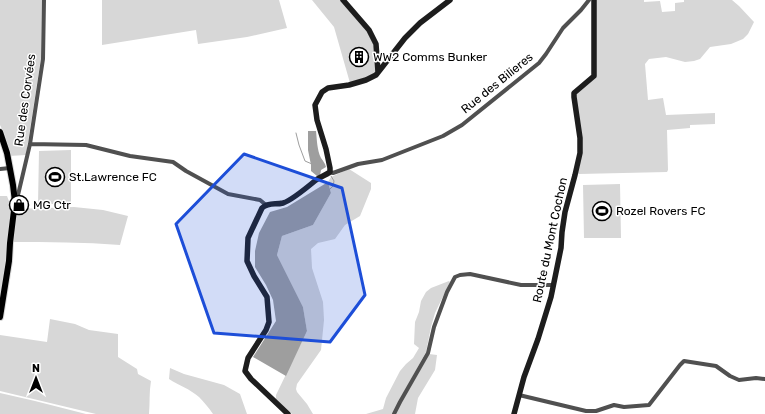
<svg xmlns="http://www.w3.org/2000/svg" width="765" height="414" viewBox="0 0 765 414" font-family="Rubik,sans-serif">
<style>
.green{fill:#d7d7d7}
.water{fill:#9e9e9e}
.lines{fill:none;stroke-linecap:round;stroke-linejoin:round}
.stream{stroke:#9e9e9e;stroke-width:1}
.primary-casing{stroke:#dbdbdb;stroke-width:8}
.street{stroke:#505050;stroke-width:4}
.secondary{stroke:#1d1d1d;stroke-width:5.5}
.primary{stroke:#000;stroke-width:6}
.marked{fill:#1d4ed8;fill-opacity:0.2;stroke:#1d4ed8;stroke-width:3;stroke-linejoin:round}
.labels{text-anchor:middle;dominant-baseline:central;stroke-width:3;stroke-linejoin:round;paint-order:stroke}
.poi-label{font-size:12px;fill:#000;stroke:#fff;text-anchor:start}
.street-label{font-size:12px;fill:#000;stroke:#fff}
</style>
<rect width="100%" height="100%" fill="#fff"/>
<!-- green -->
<path class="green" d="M0,0H42L41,58L26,155L9,156L5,135L0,125Z
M102,0H279L287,28L247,37L198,44L196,30L102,45Z
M312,0H340L367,31L374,46L377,71L375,74L350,83L334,27Z
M595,0H644V2L660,1L662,12L675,11V3L684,2V0H732L739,6L754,22L748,34L743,39L731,44L710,47L700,59L694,61L685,62L666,57L649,59L645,64L648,100L663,98L666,115L715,113V124L690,125V128L667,130L668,170L667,172L579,174L578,173L582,152L576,97L577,93L594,78Z
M71,150V204H38L39,151Z
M349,169L371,183V189L360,216L345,225L335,239L318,243L311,249L312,268L323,302L324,320L321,350L297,384L296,389L297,392L307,404L313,414H292L276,399V395L307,331L303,307L277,255L282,236L313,225L331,193L328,182L331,177Z
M620,184L621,238H584L583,185Z
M0,196H7L12,209L8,235L5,274L0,303Z
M74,207L103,210L128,216L120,245C84,242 48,242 12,242L16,209Z
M449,281L450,282L435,313L431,327L426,352L392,414H366L383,409L386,398L400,371L406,364L413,358L419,348L414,344L415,322L419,312L421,301L426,292L431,288Z
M50,319L75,324L89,330L118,334V357L137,369L138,374L151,381C149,392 150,403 149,414H96L0,391V335L47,342Z
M429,354L437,355L435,370L418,398L415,414H396L405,395Z
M170,368L184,374L224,385L240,394L247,414H213C209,408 204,402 199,397C190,389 178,385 169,379Z
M0,393L35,401L86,414H0Z"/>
<!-- water -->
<path class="water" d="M308,131H316C317,140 317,150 321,158C323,161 325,163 326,167L321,170L320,176H317L311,171V165L308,150Z
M328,182L331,193L313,225L282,236L277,255L303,307L307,331L286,376L253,357L276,321L273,300L266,285L255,267V251L259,233L270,212L287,207Z"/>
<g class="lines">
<!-- stream -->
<path class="stream" d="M296,133L299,145L305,161L312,164
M330,189L333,186L334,181L331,176"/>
<defs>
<path id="primary" d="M0,132L7,153L13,185L15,202L10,243L9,261L0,317"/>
</defs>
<!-- primary casing -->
<use href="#primary" class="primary-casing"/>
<!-- street -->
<path class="street" d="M30,144L86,145L130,156L173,162L186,171L228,194L260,200L266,205
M0,169L10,168
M330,172L333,173L358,164L382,160L443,136L462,125L539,63L546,54L563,28L581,10L589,0
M16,199L18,195L30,144L43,59L44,0
M519,395L586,411H596L614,405L624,407L649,405L680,365L684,361L716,366L730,376L739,380L756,378L765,379
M394,414L400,402L428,353L434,327L447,292L455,277L460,275L470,274L521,285H554"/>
<!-- secondary -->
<path class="secondary" d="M343,0L369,30L376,44L378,72
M288,414L251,379L245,371L248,358L266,330L269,322L267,297L254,276L247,261L248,238L262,208C269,202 275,205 283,203C290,201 310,185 316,180C320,177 326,175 330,172V168L326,149L317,120L315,105L322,92L328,88L349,85L366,80L376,75L405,38L420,23L450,0
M514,414L524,377L538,339L551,297L561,248L562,232L565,212L575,175L580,153V138L574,97V93L594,76V0"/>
<!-- primary -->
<use href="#primary" class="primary"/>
</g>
<!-- marked area -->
<path class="marked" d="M244,154L342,188L365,295L330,342L214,333L176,224Z"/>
<!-- icons -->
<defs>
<symbol id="building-ring" viewBox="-11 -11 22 22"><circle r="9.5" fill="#fff" stroke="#000" stroke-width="1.5"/><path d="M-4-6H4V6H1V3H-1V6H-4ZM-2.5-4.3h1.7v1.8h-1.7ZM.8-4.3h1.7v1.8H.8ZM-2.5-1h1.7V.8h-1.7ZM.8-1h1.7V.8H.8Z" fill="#000"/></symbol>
<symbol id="stadium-ring" viewBox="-11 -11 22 22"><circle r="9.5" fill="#fff" stroke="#000" stroke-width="1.5"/><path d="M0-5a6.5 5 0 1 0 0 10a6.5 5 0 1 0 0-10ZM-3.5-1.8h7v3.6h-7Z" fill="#000"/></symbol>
<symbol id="shop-ring" viewBox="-11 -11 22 22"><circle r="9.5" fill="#fff" stroke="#000" stroke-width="1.5"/><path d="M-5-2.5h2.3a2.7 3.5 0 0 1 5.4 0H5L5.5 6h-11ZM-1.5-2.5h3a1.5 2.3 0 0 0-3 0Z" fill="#000"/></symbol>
</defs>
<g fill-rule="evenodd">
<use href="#building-ring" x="348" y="46" width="22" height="22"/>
<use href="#stadium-ring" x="44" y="166" width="22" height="22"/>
<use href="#shop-ring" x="8" y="194" width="22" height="22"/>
<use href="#stadium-ring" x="591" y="200" width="22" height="22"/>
</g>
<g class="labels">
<!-- poi labels -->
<g class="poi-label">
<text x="373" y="57">WW2 Comms Bunker</text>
<text x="69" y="177">St.Lawrence FC</text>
<text x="33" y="205">MG Ctr</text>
<text x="616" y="211">Rozel Rovers FC</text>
</g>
<!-- street labels -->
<g class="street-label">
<text transform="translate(497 83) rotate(-39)">Rue des Bilieres</text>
<text transform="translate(25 100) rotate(-82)">Rue des Corvées</text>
<text transform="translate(550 240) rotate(-78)">Route du Mont Cochon</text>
</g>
</g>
<!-- north arrow -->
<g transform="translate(36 378)" stroke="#ffffff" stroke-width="3" paint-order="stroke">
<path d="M0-3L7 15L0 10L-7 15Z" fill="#000000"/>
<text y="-6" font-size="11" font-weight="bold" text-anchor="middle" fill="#000000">N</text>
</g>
</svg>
